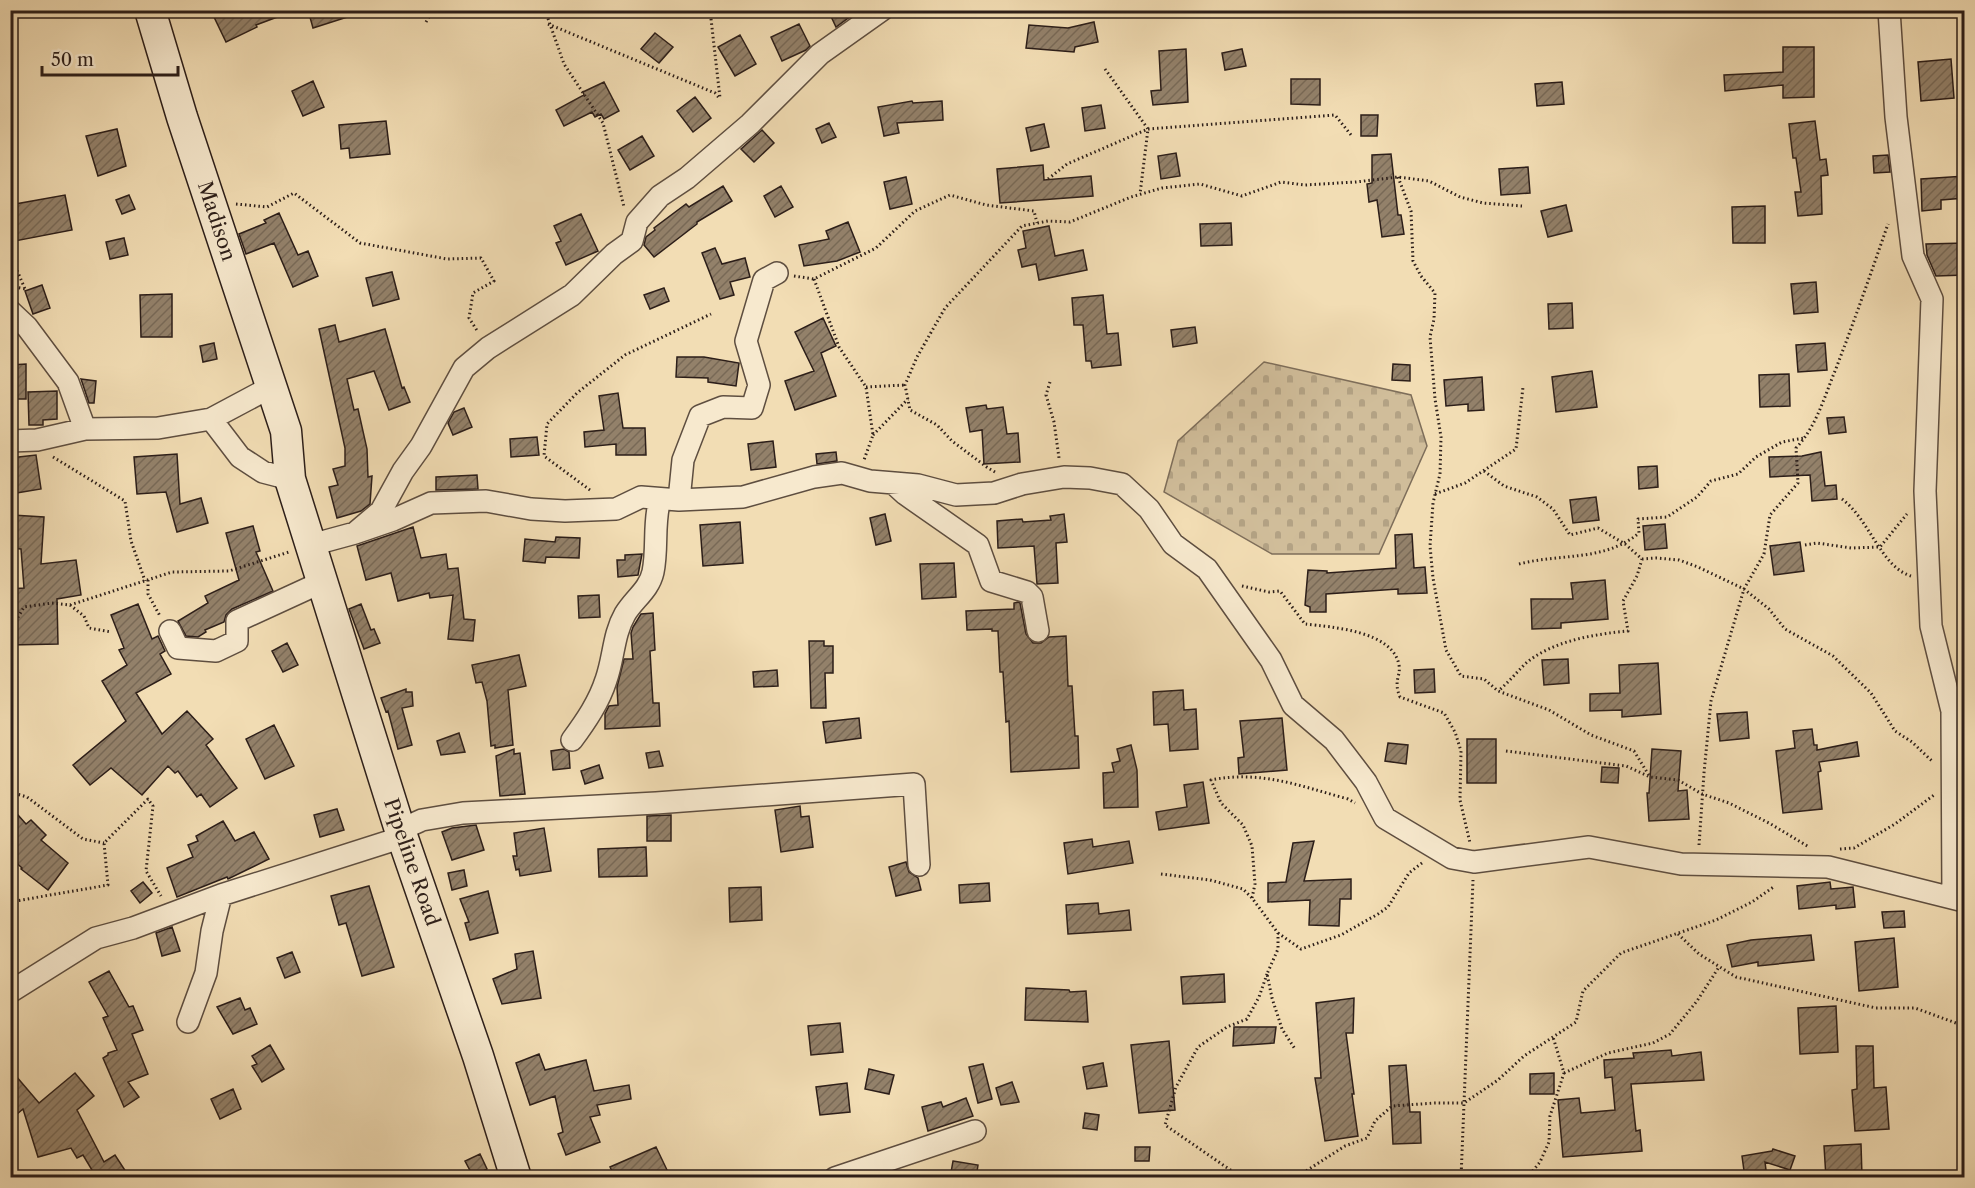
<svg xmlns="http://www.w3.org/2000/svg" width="1975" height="1188" viewBox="0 0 1975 1188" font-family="'Libre Caslon Text',serif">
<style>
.cemetery{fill:url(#cemetery-stones);stroke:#7e6e5a;stroke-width:1.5}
.building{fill:url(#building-hatch);stroke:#2c1e19;stroke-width:1.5}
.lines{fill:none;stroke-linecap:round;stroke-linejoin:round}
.street-casing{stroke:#5e4e40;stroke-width:24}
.secondary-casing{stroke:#2c1e19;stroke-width:33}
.path{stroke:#2c1e19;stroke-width:3;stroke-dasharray:1.5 3;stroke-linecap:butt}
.street{stroke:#f7e9ce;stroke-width:21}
.secondary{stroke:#f7e9ce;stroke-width:30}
.labels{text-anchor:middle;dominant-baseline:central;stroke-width:6;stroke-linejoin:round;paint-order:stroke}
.street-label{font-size:20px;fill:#2c1e19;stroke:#f7e9ce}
</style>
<defs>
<pattern id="cemetery-stones" width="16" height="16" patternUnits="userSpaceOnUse" patternTransform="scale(1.5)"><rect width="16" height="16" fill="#d0bd9a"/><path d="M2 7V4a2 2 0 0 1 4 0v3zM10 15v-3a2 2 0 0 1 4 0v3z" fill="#b3a284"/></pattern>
<pattern id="building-hatch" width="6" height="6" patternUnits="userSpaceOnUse" patternTransform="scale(1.5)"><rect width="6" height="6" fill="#93816a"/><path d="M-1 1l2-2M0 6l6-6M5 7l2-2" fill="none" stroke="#786956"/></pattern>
</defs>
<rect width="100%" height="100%" fill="#f2ddb4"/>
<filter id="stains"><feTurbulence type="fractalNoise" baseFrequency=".00333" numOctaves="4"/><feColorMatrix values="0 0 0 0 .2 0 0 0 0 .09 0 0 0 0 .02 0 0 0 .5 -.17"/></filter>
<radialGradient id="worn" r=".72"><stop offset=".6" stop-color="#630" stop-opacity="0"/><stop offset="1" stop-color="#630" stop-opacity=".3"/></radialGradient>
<!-- cemetery -->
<path class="cemetery" d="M1264,362L1411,395L1427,446L1379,554H1272L1164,492L1178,441Z"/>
<!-- building -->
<path class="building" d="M226,10H291V12L256,25L257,27L226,42L214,17Z
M308,10H357V14L313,28Z
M828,10H859L836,27Z
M1094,22L1098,42L1075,47L1074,52L1026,48L1029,25L1068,28Z
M799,24L810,46L806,50L782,61L771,37Z
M655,33L673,47L659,63L641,49Z
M740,35L756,64L735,76L718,47Z
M1783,47H1814V97L1783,98V85L1725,91L1724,75L1783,72Z
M1186,49L1188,102L1153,105L1151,91L1161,90L1159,51Z
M1242,49L1246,66L1225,70L1222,53Z
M1951,59L1954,98L1921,101L1918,62Z
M1291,79H1320V105L1291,104Z
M313,81L324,107L303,116L292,91Z
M604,82L619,111L604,119L601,114L595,117L592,112L564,126L556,110L584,95L583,92Z
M1562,82L1564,104L1537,106L1535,84Z
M695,97L711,118L693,132L677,111Z
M912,101L913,103L942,101L943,120L897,123L899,133L884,136L878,107Z
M1101,105L1105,128L1085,131L1082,108Z
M1361,115H1378L1377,136H1361Z
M386,121L390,154L350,158L349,148L341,149L339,125Z
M1815,121L1820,160L1826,159L1828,175L1821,176L1822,214L1798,216L1795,192H1801L1796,158H1793L1789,124Z
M829,123L836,137L822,143L816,129Z
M1044,124L1049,147L1031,151L1026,128Z
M117,129L126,166L98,176L86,136Z
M762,130L774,143L754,162L741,149Z
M642,136L654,156L630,170L618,150Z
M1176,153L1180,176L1161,179L1158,156Z
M1391,154L1398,215H1401L1404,234L1382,237L1377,200L1369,202L1367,184L1372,183V155Z
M1888,155L1890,172L1874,173L1873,156Z
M1043,165L1044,180L1091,176L1093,196L1000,203L997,169Z
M1528,167L1530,193L1501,195L1499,169Z
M1965,176V198L1941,200V209L1922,211L1921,179Z
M906,177L912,204L890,209L884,182Z
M723,186L732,201L697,222V224L654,257L644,245L646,237L655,230L654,228L686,204L689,207Z
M781,186L793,207L775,217L764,196Z
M65,195L72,230L15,241L10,219V205Z
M129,195L135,209L122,214L116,200Z
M1566,205L1572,231L1548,237L1541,211Z
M1765,206V243H1733L1732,207Z
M279,213L298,255L308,251L318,276L293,287L274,243L246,254L239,234L266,223L264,220Z
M581,214L598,251L566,265L556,243L561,241L554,226Z
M848,222L860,252L837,261L804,266L799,245L829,239L826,231Z
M1231,223L1232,245L1201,246L1200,224Z
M1049,226L1055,256L1083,250L1087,270L1039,280L1036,264L1022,267L1018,250L1026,248L1023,231Z
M124,238L128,255L110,259L106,242Z
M1965,243V275L1936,276L1927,255L1926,244Z
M715,248L722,264L745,258L750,277L730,282L734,295L720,299L702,253Z
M392,272L399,299L373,306L366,278Z
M1816,282L1818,312L1794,314L1791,284Z
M42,285L50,308L33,314L25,291Z
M664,288L669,301L650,309L644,295Z
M172,294V337H141L140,295Z
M1103,295L1107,334L1118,333L1121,365L1092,368L1091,361H1086L1083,325H1074L1072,298Z
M1572,303L1573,328L1549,329L1548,304Z
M823,318L836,346L821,353L836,396L795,410L785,381L814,371L795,332Z
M335,325L339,342L385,329L402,388L404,387L410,402L389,410L374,371L347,379L354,410L358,409L367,449L368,477L372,476L370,504L361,511L337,518L329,487L338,485L333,469L345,466V448L319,329Z
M1195,327L1197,343L1173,347L1171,330Z
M214,343L217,359L203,362L200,346Z
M1825,343L1827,370L1798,372L1796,345Z
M677,357H704L739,363L736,386L708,382V378L676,377Z
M26,364V399H10V365Z
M1393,364L1410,365V381L1392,380Z
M1592,371L1597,407L1556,412L1552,377Z
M1789,374L1790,406L1760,407L1759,375Z
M1482,377L1484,410L1468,411V404L1446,406L1444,380Z
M81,379L96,381L94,403H89Z
M57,391V419L43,420V425H29L28,392Z
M618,393L623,428H645L646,455H616V444L585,447L584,432L604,430L599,396Z
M986,405L987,409L1003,407L1007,434L1018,433L1020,462L984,464L982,430L970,432L966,408Z
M464,408L472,427L453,435L448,423L454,412Z
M1844,417L1846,432L1829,434L1827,418Z
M537,437L539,455L511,457L510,439Z
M773,441L776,467L751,470L748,444Z
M836,452L837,461L817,464L816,454Z
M1821,452L1825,486L1836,485L1837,499L1812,501L1810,475L1770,477L1769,457L1802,456Z
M177,454L180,504L201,498L208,523L177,532L166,492L137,494L134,457Z
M36,455L41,489L10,494V458Z
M1657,466L1658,487L1639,489L1638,467Z
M477,475L478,489L436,490V477Z
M1596,497L1599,520L1573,523L1570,500Z
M885,514L891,541L876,545L870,518Z
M1064,514L1067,542L1056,543L1058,583L1037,584L1034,546L998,548L997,521L1022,519L1023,522L1051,520L1050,516Z
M12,515L44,517L41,564L76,560L81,595L57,599L58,644L10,645V589L24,588L21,549L10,548Z
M740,522L743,563L703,566L700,525Z
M1665,524L1667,548L1645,550L1643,526Z
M253,526L260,551L256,552L273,591L232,609L226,615L224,622L205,630L206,632L198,637L186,636L178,621L208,603L205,596L239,580L226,533Z
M413,527L421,558L446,554L448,569L458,568L464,619L475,620L473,641L448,639L453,595L430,598L429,593L398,601L391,573L366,580L357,546Z
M1412,534L1414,568L1425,567L1427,593L1398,594V589L1326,594V612H1310V607L1305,605L1308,570L1327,571V573L1396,568L1395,535Z
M556,537L580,538L579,558L546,557L545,563L523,561L525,539L555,542Z
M1800,542L1804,571L1774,575L1770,546Z
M642,554L638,575L618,577L617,560H625V555Z
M954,563L956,597L922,599L920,564Z
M1605,580L1608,619L1561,623V628L1532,629L1531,599H1573L1571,583Z
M599,595L600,617L579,618L578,596Z
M1018,602L1020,603L1026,634L1033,643H1041L1049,637L1066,636L1068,686H1072L1075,736H1078L1079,768L1011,772L1009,721L1006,722L1003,672H1000L998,631H992V629L967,630L966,611L1014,609V603Z
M138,604L152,639L158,636L165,651L160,654L171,674L136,693L162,734L187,711L213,739L206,745L237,788L210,807L201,794L197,797L178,771L175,773L168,766L142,795L111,768L90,785L73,765L126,721L102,681L127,665L119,650L124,648L111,615Z
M361,604L371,630L374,629L380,643L364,649L349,609Z
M653,613L655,650L650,651L653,703H659L660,726L605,729V714L609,706L618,705L617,687L624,659H633L631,633L633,627L641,614Z
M809,641H824V646H833V673H825L826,708H811Z
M287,643L298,665L283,672L272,651Z
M519,655L526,686L508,690L513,745L495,748V745L491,746L487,701L482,682L476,683L472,665Z
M1568,659L1569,683L1544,685L1542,660Z
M1658,663L1661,714L1622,717V710L1590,711V694L1620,693L1619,665Z
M1434,669L1435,692L1415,693L1414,670Z
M777,670L778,686L754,687L753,672Z
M406,689V692H412L413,706L402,708L412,745L398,749L388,711L386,712L381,698Z
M1183,690L1184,710L1196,709L1198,749L1170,751L1168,724L1154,725L1153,692Z
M1747,712L1749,738L1720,741L1717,714Z
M859,718L861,738L826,743L823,722Z
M1282,718L1287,770L1239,774L1238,758L1244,757L1240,721Z
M274,725L294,766L265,779L246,739Z
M1812,729L1814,745H1817V750L1857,742L1859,756L1819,762L1821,771L1818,772L1822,809L1783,813L1776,751L1795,748L1793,731Z
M459,733L465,752L441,755L437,741Z
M1467,739H1496V783H1467Z
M1388,743L1408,745L1406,764L1385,761Z
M1131,745L1137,770L1138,807L1104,808L1103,773L1114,772L1112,763L1120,761L1117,749Z
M514,749V754L520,753L525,794L500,796L496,756Z
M564,749L569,752L570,768L553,770L551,751Z
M1652,749L1681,751L1678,791L1687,790L1689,819L1649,821L1647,793H1649Z
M659,751L663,766L649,768L646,753Z
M599,765L603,778L585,784L581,771Z
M1602,767L1619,768L1618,783L1601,782Z
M1203,782L1209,823L1159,830L1156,812L1187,807L1184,785Z
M10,806L26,824L31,820L46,835L41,840L68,863L48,890L21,869L22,868L10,857Z
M800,806L801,817L809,816L813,847L781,852L775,810Z
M337,809L344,830L320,837L314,815Z
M671,815V841H647V816Z
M223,821L235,841L254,832L269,859L228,879L227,877L177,897L167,868L193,857L188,845L198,841L196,836Z
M476,825L484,850L452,860L442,832L452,828Z
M544,828L551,871L520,876L519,869L516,870L513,856H517L514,833Z
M1092,839L1093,847L1129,841L1133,863L1068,874L1064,843Z
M1314,841L1304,881L1351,879V899H1340L1339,926L1309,925L1310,900L1268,902V883L1286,882L1293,843Z
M646,847L647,876L599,877L598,849Z
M906,862L909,872L918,878L921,890L896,896L889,867Z
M464,870L467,886L452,890L448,873Z
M143,882L152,893L140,903L131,891Z
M1830,882L1831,889L1853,887L1855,907L1836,909V905L1799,909L1797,886Z
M989,883L990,901L960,903L959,885Z
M369,886L394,967L362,976L346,923L339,925L331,896Z
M761,887L762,920L730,922L729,888Z
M488,891L498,933L470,940L465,923L469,922L460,899Z
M1098,903L1099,914L1129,910L1131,930L1068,934L1066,905Z
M1904,911L1905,927L1884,928L1882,912Z
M172,927L180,951L162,956L156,933Z
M1811,935L1814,960L1758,966V962L1732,967L1727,945L1751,940Z
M1894,938L1898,987L1859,991L1855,942Z
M533,951L541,998L502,1004L493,979L517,969L515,954Z
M292,952L300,972L285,978L277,958Z
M109,971L129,1007L133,1006L143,1030L132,1034L148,1074L128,1082L139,1097L124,1107L103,1058L108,1055V1053L117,1050L103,1018L108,1016L89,982Z
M1224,974L1225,1002L1183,1004L1181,977Z
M1026,988L1069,990L1070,992L1086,991L1088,1022L1025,1020Z
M240,998L245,1010L250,1008L257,1024L233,1034L217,1007Z
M1354,998L1353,1033H1346L1354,1094H1352L1358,1136L1325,1141L1315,1078H1321L1316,1003Z
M1836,1006L1838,1052L1800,1054L1798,1008Z
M840,1023L843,1052L811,1055L808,1026Z
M1234,1027H1276L1274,1043L1233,1046Z
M1169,1041L1175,1110L1139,1113L1131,1045Z
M270,1045L284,1069L262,1082L252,1066L257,1064L252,1056Z
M1856,1046H1873L1874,1088L1886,1087L1889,1129L1855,1131L1852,1090L1857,1089Z
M1671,1050L1672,1056L1701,1052L1704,1080L1631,1084L1636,1131L1640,1130L1642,1151L1563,1157L1558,1100L1579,1098L1581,1113L1615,1110L1612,1077L1605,1078L1604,1060L1634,1058L1633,1053Z
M539,1054L545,1070L586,1060L594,1091L629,1085L631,1099L597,1105L600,1115L590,1117L600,1142L566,1155L558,1134L563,1132L555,1096L530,1105L516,1063Z
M1103,1063L1107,1086L1087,1089L1083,1067Z
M983,1064L992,1099L978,1103L969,1067Z
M1406,1065L1410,1112H1420L1421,1143L1393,1144L1389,1066Z
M10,1069L39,1103L75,1073L94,1096L77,1110L104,1162L115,1155L130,1178H81L92,1170L83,1155L77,1158L71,1148L38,1157L23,1109L10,1120Z
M869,1069L894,1075L889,1094L865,1089Z
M1554,1073V1094H1530V1074Z
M1012,1082L1019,1102L1001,1105L996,1088Z
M847,1083L850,1112L820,1115L816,1087Z
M233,1089L241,1109L220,1119L211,1099Z
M966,1098L973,1116L928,1131L922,1107L941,1102L943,1107Z
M1085,1113L1099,1115L1097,1130L1083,1128Z
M1861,1144L1862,1176L1826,1178L1824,1146Z
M656,1147L668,1172L655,1177L615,1178L610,1167Z
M1135,1147H1150L1149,1161H1135Z
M1773,1149L1795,1156L1790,1170L1765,1162L1767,1178H1745L1742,1156L1772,1151Z
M480,1154L487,1169L473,1176L465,1161Z
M953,1161L978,1165L976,1178H950Z"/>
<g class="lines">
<defs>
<path id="street" d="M1889,10L1896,117L1913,256L1932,299L1925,491L1931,626L1952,711L1953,898
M10,311L27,327L68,382L85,429
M211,419L240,457L263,472L290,479
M10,441L37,440L85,429L158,428L211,419L271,387
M893,483L905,494L978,545L991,581L1027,592L1032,597L1038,631
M679,500L683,460L700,416L723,407L752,408L759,385L746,341L764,280L777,273
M355,533L393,520L431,503L486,501L531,509L565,511L616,509L641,497L679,500L743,497L814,477L842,473L870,481L918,485L956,495L994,493L1022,484L1064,477L1090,478L1122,484L1149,509L1173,544L1207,569L1271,660L1293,705L1334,740L1366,782L1385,818L1452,858L1474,862L1589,847L1681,864L1828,867L1964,901
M311,545L355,533L381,511L403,471L421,446L464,368L488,348L572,295L614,254L632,241L637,222L660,196L687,178L750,124L820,54L882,10
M170,631L178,648L216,651L237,641V621L322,582
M572,740C586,721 599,702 606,680C614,658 613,635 625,614C634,599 649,590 653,572C658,548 653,523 660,499
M400,830L422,820L463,813L656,803L914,784L919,865
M10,992L96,938L133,928L221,895L403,837
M188,1022L206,973L212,931L221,895
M835,1178L975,1131"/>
<path id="secondary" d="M150,10L182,117L286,431L290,479L400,830L478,1056L516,1178"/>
</defs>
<!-- street casing -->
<use href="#street" class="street-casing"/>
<!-- secondary casing -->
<use href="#secondary" class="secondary-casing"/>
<!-- path -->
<path class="path" d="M545,10L564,64L603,123L624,207
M710,10L720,98
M426,22L433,10
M548,24L715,93L720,99
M1105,69L1148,129L1140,194
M1398,177L1411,211L1413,261L1421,276L1435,293L1434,319L1430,337L1435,399L1441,437L1440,474L1433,503L1430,546L1433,578L1446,650L1461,676L1484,679L1498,691L1549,710L1591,735L1634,751L1650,777
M1048,179L1067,164L1148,129L1335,115L1351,135
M236,204L267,207L294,193L360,243L447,259L481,258L494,281L473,293L469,318L478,332
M10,254L25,289
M794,276L814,279L876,248L915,211L950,195L986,205L1034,211L1037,223
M814,279L839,347L866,387L873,435L864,460
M10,286L25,289
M1050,382L1046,395L1054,422L1059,458
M866,387L905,385
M873,435L908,399
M53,457L125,501L131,541L145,581
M1484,471L1504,486L1537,497L1553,509L1570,535L1598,528L1625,544L1642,559L1637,576L1623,601L1628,631C1595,634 1551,641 1525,664C1516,673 1508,683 1498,691
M995,472L988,468L952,441L937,425L910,410L905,385L917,357L945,308L1022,226L1048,221L1070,222L1131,197L1162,188L1200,184L1242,196L1281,182L1305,185L1356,182L1398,177L1429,181L1460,197L1483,203L1522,206
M590,490L544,456L547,424L577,393L625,355L711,314
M1435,494L1465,483L1516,449L1523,387
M1842,499C1870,520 1881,567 1911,576
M1805,545L1817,543L1851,548L1880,547L1907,514
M1642,559L1656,558L1679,560L1698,567L1744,589L1769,609L1785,629L1833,656L1871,693L1895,731L1912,742L1932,761
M1519,564C1561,553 1604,562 1639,533L1638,519L1667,517L1697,497L1711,481L1738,474L1756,457L1782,442L1804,438
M148,580V594L160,616
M1242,586L1269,592L1280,591L1305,624C1332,627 1393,631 1399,665C1401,677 1393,680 1400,697L1444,713L1455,732L1461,751L1460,800L1470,843
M70,605L84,616L89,628L111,632
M10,621L17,619L24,607L52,603L70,605L172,572L229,571L289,552
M1506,751L1626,766L1650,777L1678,780L1702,794L1729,803L1769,823L1809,847
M10,792L27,797L83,839L104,843
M1699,845L1704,773L1711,701L1744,589L1764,554L1770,515L1798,483L1796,448C1816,427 1824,398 1835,371C1854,322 1871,273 1888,224
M1840,849L1854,848L1895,824L1934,795
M1161,874L1210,880L1243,889L1252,898L1278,933V949L1267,974L1272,998L1282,1029L1295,1049
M1252,898L1255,884L1252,846L1243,825L1221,803L1211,780C1261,770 1300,786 1348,799L1355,803
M10,902L108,885L104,843L148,799L153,806L146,871L161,896
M1278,933L1301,949L1341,935L1378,914L1388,907L1409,873L1422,863
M1678,934L1699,954L1736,977L1876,1008H1915L1964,1026
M1564,1073L1608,1053L1653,1043L1670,1034L1697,1001L1719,967
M1242,1178L1165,1125L1176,1087L1198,1047L1227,1027L1247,1019L1259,997L1267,974
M1295,1178L1345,1146L1367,1138L1375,1121L1392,1106L1435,1103H1464L1498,1080L1524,1056L1576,1022L1583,991L1621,953L1716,920L1752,902L1775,886
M1461,1178L1473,880
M1527,1178L1540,1162L1549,1142L1550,1116L1564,1073L1553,1037"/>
<!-- street -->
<use href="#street" class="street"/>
<!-- secondary -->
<use href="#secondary" class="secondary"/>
</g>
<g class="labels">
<!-- street labels -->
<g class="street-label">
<text transform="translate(217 221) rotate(72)">Madison</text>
<text transform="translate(412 862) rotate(71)">Pipeline Road</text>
</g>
</g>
<!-- margin -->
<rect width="1975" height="1188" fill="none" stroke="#f2ddb4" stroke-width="36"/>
<rect x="12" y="12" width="1951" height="1164" fill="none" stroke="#2c1e19" stroke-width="3"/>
<rect x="18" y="18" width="1939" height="1152" fill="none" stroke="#2c1e19" stroke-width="1.5"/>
<!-- scale -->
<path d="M42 66v9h136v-9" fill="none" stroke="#2c1e19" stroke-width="3"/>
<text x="51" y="66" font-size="18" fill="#2c1e19" stroke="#f7e9ce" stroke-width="4.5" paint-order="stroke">50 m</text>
<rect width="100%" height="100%" filter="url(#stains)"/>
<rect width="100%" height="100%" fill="url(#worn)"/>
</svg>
